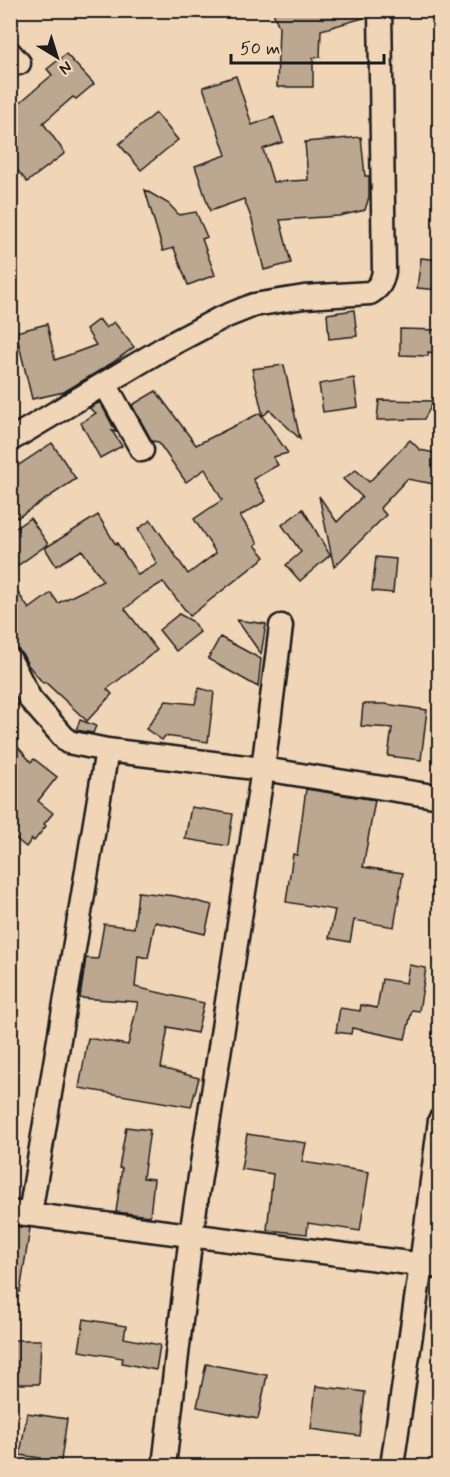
<svg xmlns="http://www.w3.org/2000/svg" width="450" height="1477" viewBox="0 0 450 1477" font-family="Mynerve,sans-serif">
<style>
.building{fill:#bca891;stroke:#1c1c1c;stroke-width:1.5}
.lines{fill:none;stroke-linecap:round;stroke-linejoin:round}
.minor-casing{stroke:#1c1c1c;stroke-width:27}
.minor{stroke:#f0d6b7;stroke-width:22}
</style>
<rect width="100%" height="100%" fill="#f0d6b7"/>
<filter id="ink" filterUnits="userSpaceOnUse"><feTurbulence type="fractalNoise" baseFrequency=".0167" numOctaves="2"/><feDisplacementMap in="SourceGraphic" scale="12" xChannelSelector="R" yChannelSelector="G"/><feConvolveMatrix kernelMatrix="1 2 1 2 8 2 1 2 1" color-interpolation-filters="sRGB"/></filter>
<g filter="url(#ink)">
<!-- building -->
<path class="building" d="M272,10H367V17L321,30L320,57L313,58V87H277L279,27Z
M66,54L94,84L76,99L73,97L43,123L65,153L27,182L10,161V111L52,75L47,69Z
M236,76L252,125L274,117L283,142L263,149L273,182L308,180L305,142L361,137L365,176H369V197L365,210L339,216L280,220L291,263L264,270L252,220L244,199L210,211L195,166L226,155L203,87Z
M156,113L178,140L141,170L119,144Z
M145,190L169,204L179,215L196,212L207,237L202,239L215,275L188,285L174,248L163,251Z
M421,258L440,260V290L417,288Z
M354,310L357,336L329,339L327,314Z
M99,319L106,328L114,322L134,347L112,363L64,392L32,399L16,332L47,324L55,360L96,345L86,329Z
M400,329L440,330V354L428,352V356L400,355Z
M284,365L300,439L270,410L263,416L252,369Z
M354,378L358,407L323,412L319,384Z
M156,391L196,445L260,413L288,453L273,457L278,465L253,479L266,501L240,516L258,543L255,545L265,557L190,616L163,582L143,594L125,609L157,650L107,689L112,694L87,721L45,682L43,683L28,665L22,653L10,644V581L29,609L51,593L58,603L103,581L82,550L56,566L45,548L98,515L116,545L117,543L138,575L157,564L138,529L151,520L188,574L216,553L194,519L222,500L205,469L186,482L158,442L152,441L132,405Z
M379,400L434,401L424,419L377,420Z
M100,402L116,432L112,431L122,446L100,458L81,423L96,413L89,408Z
M410,440L420,450L440,454V485L407,479L380,508L386,515L334,567L319,496L337,522L362,497L343,479L356,470L369,482Z
M52,443L76,479L17,518L10,508V471Z
M303,509L330,555L300,581L286,565L301,552L282,525Z
M30,518L48,544L10,571V532Z
M376,557L396,559L393,593L372,591Z
M179,614L192,621L200,632L176,651L159,630Z
M237,620L266,624L261,654Z
M220,637L261,659L258,687L208,659Z
M199,688L214,692L208,742L165,736L162,740L146,729L166,701L195,704Z
M363,704H385L427,710L421,760L388,756L392,728L361,726Z
M80,720L96,726L93,733L76,730Z
M10,738L31,762L34,759L57,777L38,801L53,813L44,824L46,826L34,841L32,839L26,847L10,834Z
M306,789L375,800L363,867L403,873L394,927L354,920L350,942L329,938L335,910L286,902L293,854L297,855Z
M191,807L233,814L228,846L185,839Z
M138,892L175,896L212,905L205,934L155,922L148,958L138,956L135,987L204,1003L197,1033L168,1027L161,1068L199,1078L191,1107L79,1088L88,1038L128,1045L138,1002L80,998L86,958L98,959L104,924L134,928Z
M409,965L426,968L419,1011L412,1010L405,1039L352,1028L351,1034L336,1032L340,1008L360,1011L361,1005L377,1008L382,979L406,983Z
M126,1127L150,1130L143,1178L154,1179L150,1216L116,1212L122,1168H119Z
M247,1134L306,1143L302,1162L369,1172L360,1231L308,1223L307,1234L267,1230L273,1174L241,1169Z
M10,1226L30,1228L20,1292L10,1291Z
M84,1319L126,1326L124,1338L160,1345L156,1370L122,1363L123,1358L79,1351Z
M13,1340H41L39,1384H12Z
M206,1364L267,1375L258,1419L197,1407Z
M316,1386L365,1392L360,1436L311,1429Z
M27,1413L67,1419L60,1467H39L40,1458L20,1455Z"/>
<g class="lines">
<defs>
<path id="minor" d="M10,53L19,63
M105,384L142,450
M10,440L164,348L219,319L254,305L304,297L370,293C380,287 382,282 384,271L380,10
M10,660L30,699L68,742L107,750L263,769L440,797
M10,1212L440,1267
M30,1214L107,750
M164,1466L191,1235L263,769L281,626
M392,1466L421,1265L440,1120"/>
</defs>
<!-- minor casing -->
<use href="#minor" class="minor-casing"/>
<!-- minor -->
<use href="#minor" class="minor"/>
</g>
</g>
<!-- margin -->
<rect width="450" height="1477" fill="none" stroke="#f0d6b7" stroke-width="36"/>
<rect x="18" y="18" width="414" height="1441" fill="none" stroke="#1c1c1c" stroke-width="2" filter="url(#ink)"/>
<!-- north arrow -->
<g transform="translate(57 57) rotate(142)" stroke="#f0d6b7" stroke-width="4.5" paint-order="stroke">
<path d="M0-4.5L10 22L0 15L-10 22Z" fill="#1c1c1c"/>
<text y="-9" font-size="16" font-weight="bold" text-anchor="middle" fill="#1c1c1c">N</text>
</g>
<!-- scale -->
<path d="M231 54v9h153v-9" fill="none" stroke="#1c1c1c" stroke-width="3"/>
<text x="240" y="54" font-size="18" fill="#1c1c1c" stroke="#f0d6b7" stroke-width="4.5" paint-order="stroke">50 m</text>
</svg>
